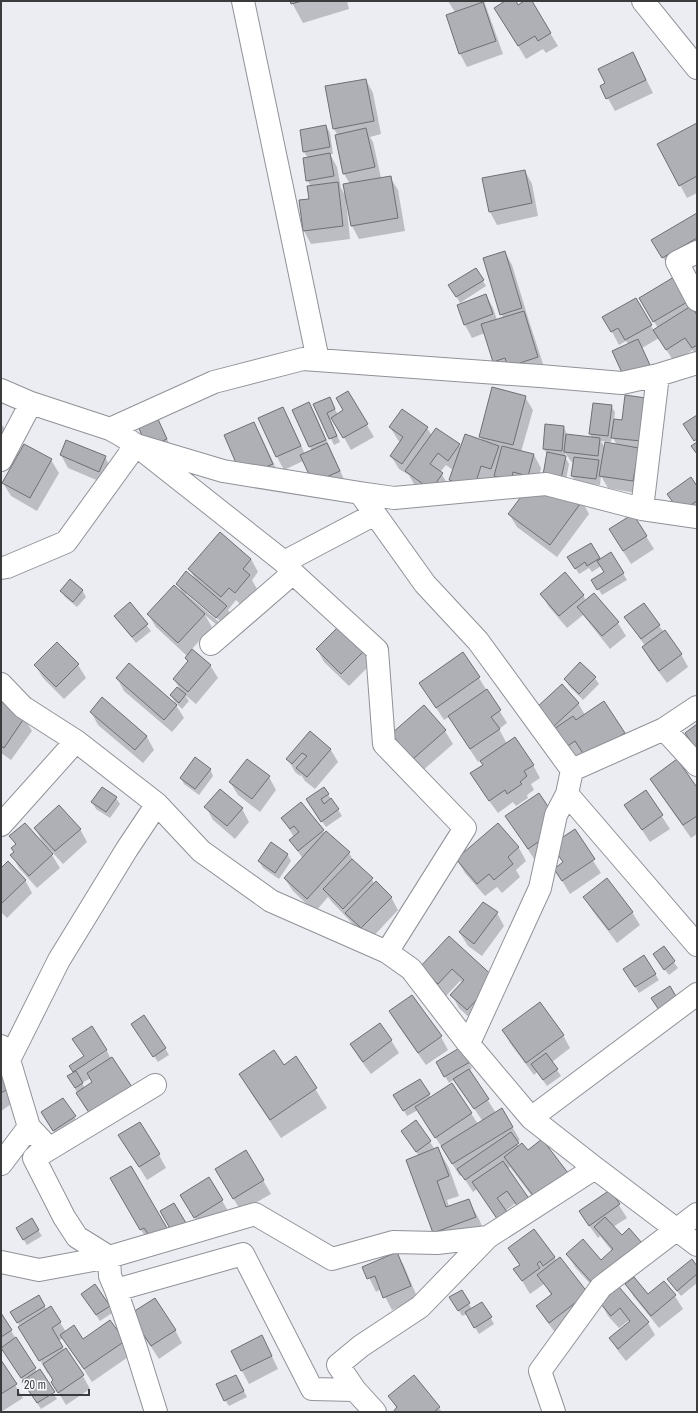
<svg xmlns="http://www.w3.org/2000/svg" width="698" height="1413" viewBox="0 0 698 1413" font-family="'Archivo Narrow',sans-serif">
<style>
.shadow{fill:#0003;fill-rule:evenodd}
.building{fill:#aeb0b5;stroke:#6d6f74}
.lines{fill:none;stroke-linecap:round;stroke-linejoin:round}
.minor-casing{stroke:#8f9297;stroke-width:24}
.minor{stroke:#fff;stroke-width:22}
</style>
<rect width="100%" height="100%" fill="#ebedf3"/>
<!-- shadow -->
<path class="shadow" d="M291,1H347L349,9L303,23Z
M448,1H484L503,54L467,67L460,54L455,12Z
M507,1H515L518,6L526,1H531L558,46L546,53L543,49L526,59L503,21Z
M633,53L653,93L615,111L601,86L606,83Z
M366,80L373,93L381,134L370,137L373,142L381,178L390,177L398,190L405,231L359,239L352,226L347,201H346L350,239L311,244L304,231L310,200L311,186L307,180L308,158L304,152L326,126L330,133L333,154H330L337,167L341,188L347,199L350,184L344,174L336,136H338L334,129L326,87Z
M697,124V193L687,198L680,185Z
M525,171L532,184L538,216L497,225L490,212Z
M697,214V255L671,271L653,240Z
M505,252L512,265L529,321L545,370L493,362L485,333L472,338L465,325L458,305L486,295L493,308L497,320L503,318L484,259Z
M476,269L486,286L460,303L450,285Z
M674,279L697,317V356L693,350L674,362L659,338L642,348L656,378L626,341L619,345L604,317L636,299L654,331L658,328L640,299Z
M348,393L374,437L351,450L333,418L330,419L340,442L334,445L315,405L329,398L338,415L345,411Z
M525,397L533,410L521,452L534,455L541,468L536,489L458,493L451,480L454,471L446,465L440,472L450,487L439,502L414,484L409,475L399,469L391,456L400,442L398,440L390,427L427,428L432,436L459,445L461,449L483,441L480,437Z
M646,399L641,494L608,488L601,476L600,485L576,483L572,476L574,465L565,453V457L569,464L565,485L544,449L546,425L564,427L567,435L592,438L590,434L611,406L615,412L614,420L623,421ZM612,436L617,445L605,448L601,441L611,442Z
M309,404L316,416L346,484L321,496L303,461L284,470L277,457L260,419L283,408L290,421L305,454L312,451L293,410Z
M253,423L261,436L280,477L265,484L225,436Z
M1,425L3,426L6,432L1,441Z
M160,425L170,445L152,453Z
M61,455L105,457L112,470L106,484L68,468Z
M51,460L59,473L37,511L11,496L3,483Z
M697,488V518L676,507Z
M582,501L589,514L557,557L517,527L509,514Z
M610,530L646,536L654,549L631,564Z
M220,533L251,559L258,572L252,580L257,589L242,606L236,600L228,610L234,619L224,631L205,615L212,627L192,649L210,665L218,678L196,704L185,695L189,701L182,709L175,702L171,695L181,691L174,679L188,662L187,656L156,627L148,614L183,594L177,584L196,580L189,569ZM186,591L220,621L219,622L186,594Z
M590,544L600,560L611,554L627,580L602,595L593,580L605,573L601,566L592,572L589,568L579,574L569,557Z
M82,590L86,597L77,607L65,597L61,591Z
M541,594L583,595L586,601L594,594L618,623L626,636L610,649L583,615L567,628L549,607Z
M130,604L151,631L136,643L119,622Z
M626,618L659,626L681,654L688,667L667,683L650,660L643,647L645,646Z
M57,644L78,665L86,678L64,699L43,678L35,665Z
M317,649L365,650L372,663L349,686L324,662Z
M462,653L479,678L507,723L499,729L507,744L533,765L540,778L531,784L534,790L527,795L528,798L516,806L513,802L498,813L479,787L484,765L481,760L478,762L449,717L444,720L420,683Z
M580,664L595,678L599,684L583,700L569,686L565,679Z
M117,678L176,705L184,718L172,732L124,691Z
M102,699L147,737L154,750L143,763L98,725L91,712Z
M1,702L24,718L32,731L11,760L1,753Z
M578,703L585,715L624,733L631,746L574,759L545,721Z
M424,706L445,731L453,744L421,772L400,747L392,734Z
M310,732L331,750L338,762L315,789L305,781L301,775L300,776L295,772L288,759Z
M210,769L213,776L199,795L184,784L181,778Z
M269,777L276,790L260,812L238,795L230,782Z
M652,779L696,787L697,786V834L691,838L659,792Z
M324,788L342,816L326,827L311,805Z
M646,792L670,829L650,842L626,806Z
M116,798L120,804L110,818L96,809L92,802Z
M301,803L325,834L349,853L355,863L372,879L374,884L391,897L398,910L369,941L332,902L328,897L315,912L293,891L285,879L303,859L290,840L294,837L282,818Z
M206,807L242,809L249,822L235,839L213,820Z
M507,817L553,845L574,831L601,873L570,894L555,869L564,863L553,846L536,862Z
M25,824L52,855L60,868L37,888L19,868L12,855L15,852L16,845L11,837Z
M498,824L519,848L526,861L516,870L520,877L502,893L497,887L485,896L465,873L457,860Z
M35,828L80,829L87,842L63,864L42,841Z
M287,854L291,861L279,879L263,868L259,861Z
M1,869L25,880L32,893L7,918L1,912Z
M584,897L632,912L640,925L617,943L592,910Z
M497,913L504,926L482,956L468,946L460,933Z
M449,938L503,993L475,1023L459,1008L452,995L463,983L460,981L446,996L429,980Z
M664,948L678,968L669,975L658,961Z
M655,974L659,980L639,993L628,975Z
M412,996L441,1037L448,1050L426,1065L397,1024L390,1011Z
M92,1028L86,1064L107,1051L111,1059L98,1127L84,1106L69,1077L75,1073L70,1066L84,1057L74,1039ZM91,1078L93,1082L85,1088L82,1083Z
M136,1030L165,1048L169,1055L158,1062Z
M503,1030L563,1035L570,1048L552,1062L561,1076L547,1086L537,1072L534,1075L510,1043Z
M391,1040L399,1053L371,1074L359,1058L351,1045Z
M460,1048L472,1068L469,1071L496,1113L502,1110L520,1140L517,1142L543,1211L510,1167L507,1169L528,1220L516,1203L505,1211L477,1189L473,1192L462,1175L460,1176L418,1110L407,1116L395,1095L420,1080L431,1098L452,1084L478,1124L483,1122L455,1079L449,1083L437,1063Z
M296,1058L327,1108L281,1138L251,1093L240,1074L283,1066Z
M1,1074L17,1100L1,1111Z
M63,1099L78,1123L57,1137L46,1119Z
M416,1121L434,1148L430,1151L438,1149L449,1168L459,1196L447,1200L449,1207L468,1200L479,1219L486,1236L434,1232L419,1156L406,1137Z
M127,1148L159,1155L166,1168L147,1180Z
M246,1151L271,1194L241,1211L223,1182Z
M131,1167L173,1241L149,1243L111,1179Z
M209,1179L230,1214L202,1230L182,1195Z
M610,1191L627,1218L613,1227L621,1236L603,1298L575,1267L567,1254L601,1261L612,1251L600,1236L598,1238L588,1224Z
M31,1220L42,1236L27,1245L17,1229Z
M534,1230L557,1261L587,1293L557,1335L545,1319L537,1306L551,1295L544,1284L530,1294L515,1269L520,1266L509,1248Z
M397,1253L404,1266L418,1299L392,1310L381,1289L376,1292L364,1267Z
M697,1267V1283L681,1296L672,1285Z
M664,1282L675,1296L683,1309L659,1328L634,1297L626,1284L648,1295Z
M618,1288L648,1323L655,1335L626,1361L618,1351L611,1339L630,1322L628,1321L619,1328L608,1316L601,1303Z
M461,1291L472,1309L482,1303L494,1324L479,1334L467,1314L462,1316L451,1297Z
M38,1297L47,1310L51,1308L66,1332L83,1340L110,1321L131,1355L92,1382L63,1338L58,1341L83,1376L90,1389L66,1405L52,1382L54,1381L49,1373L48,1374L12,1313Z
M86,1300L109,1307L112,1313L100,1321Z
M1,1315L37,1372L57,1399L41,1409L1,1346Z
M138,1327L175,1330L182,1343L159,1359Z
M269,1350L278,1369L249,1384L232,1352Z
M1,1362L23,1398L1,1412Z
M414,1377L439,1408L442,1412H394L397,1409L389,1396Z
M239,1382L247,1397L229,1406L225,1400Z"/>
<!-- building -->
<path class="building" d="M290,1H302L291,4Z
M505,1H516L518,5L524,1H532L551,33L538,41L535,36L518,46L494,8Z
M483,2L496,41L459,54L446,15Z
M633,52L646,80L606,99L600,86L605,83L598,69Z
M366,79L374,121L333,129L325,86Z
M697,123V176L679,186L657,144Z
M326,125L330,147L303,152L300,130Z
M366,128L375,167L343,174L335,135Z
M330,153L334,176L306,181L303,158Z
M525,170L532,203L489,212L482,178Z
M391,176L398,218L351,226L343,184Z
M338,182L343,226L303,231L299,200L309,199L307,186Z
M697,213V238L662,258L651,240Z
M505,251L522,308L500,315L483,258Z
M476,268L484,280L456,297L448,285Z
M674,277L689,301L653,322L639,298Z
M486,294L493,314L464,325L457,305Z
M636,298L652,325L625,340L618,328L611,332L602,317Z
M691,306L697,315V345L692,348L685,338L666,350L653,330Z
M524,311L538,357L508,367L505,358L493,362L481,324Z
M638,339L650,365L624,377L612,351Z
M492,387L526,396L513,445L479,437Z
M348,391L368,424L343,438L331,418L343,410L336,398Z
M625,395L646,398L641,441L611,438L614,419L622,420Z
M330,397L335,409L327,413L337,436L329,439L313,404Z
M309,402L326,440L309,447L292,410Z
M593,403L612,405L608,436L589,434Z
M283,407L301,446L276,457L258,418Z
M402,409L428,427L402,464L390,456L403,437L389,427Z
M697,415V439L694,441L683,424Z
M157,417L167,439L147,448L138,426Z
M254,422L273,464L256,471L253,464L239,470L224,435Z
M545,424L564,426L562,451L543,449Z
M436,428L460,444L448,461L438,453L430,464L443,473L431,490L405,471Z
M465,434L499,446L491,469L481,466L474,488L449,480Z
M566,434L600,438L598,456L564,452Z
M66,440L106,456L99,472L60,455Z
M605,442L639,448L633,481L599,476Z
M697,442V454L691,446Z
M327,443L340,471L313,483L300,455Z
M24,444L52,459L30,498L2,483Z
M502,446L534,454L528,476L513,472L511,481L494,476Z
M547,452L566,456L561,479L543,475Z
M574,457L599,460L596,479L571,476Z
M691,477L697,486V501L680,512L667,494Z
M524,493L583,500L550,545L508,514Z
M633,514L647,536L623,551L609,529Z
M220,532L251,559L243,569L250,575L235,593L229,588L221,597L188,569Z
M591,543L600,558L587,566L585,562L575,569L567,557Z
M611,552L624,573L597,590L591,580L604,572L597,561Z
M186,571L227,606L216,618L176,584Z
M565,572L584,595L559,616L540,594Z
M70,579L83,590L73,602L60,591Z
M174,585L205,614L178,643L147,614Z
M594,593L619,622L602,636L577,607Z
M130,602L148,624L132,637L114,616Z
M644,603L660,625L641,639L624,617Z
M341,624L366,649L341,674L316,649Z
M665,630L682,654L659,671L642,647Z
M57,642L79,664L56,687L34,665Z
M192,649L211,665L188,692L173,679L188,661L185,658Z
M463,652L480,677L436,708L419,683Z
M580,662L596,677L579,694L564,679Z
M129,663L177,705L164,720L116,678Z
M562,684L579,703L553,727L536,708Z
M177,687L186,694L179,703L170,695Z
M487,689L501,710L491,717L500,729L470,749L448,716Z
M102,697L147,736L135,750L90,712Z
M1,701L25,717L4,748L1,746Z
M604,701L625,733L586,758L575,741L566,747L554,729L573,716L576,720Z
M424,705L446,730L413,759L391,734Z
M697,724V750L685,733Z
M310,731L331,749L307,777L296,768L307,756L302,753L292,764L286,759Z
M515,737L534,765L524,771L527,776L520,782L522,784L507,794L505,790L489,801L470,773L483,765L480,761Z
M195,757L211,769L195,789L180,778Z
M247,759L270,776L252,799L229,782Z
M677,759L696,786L697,785V816L683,825L650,779Z
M102,787L117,797L106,812L91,802Z
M324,787L329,794L321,799L324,804L331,798L339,809L321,822L306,799Z
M220,789L243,808L227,826L204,807Z
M646,790L663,815L642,830L624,805Z
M539,793L551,811L544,838L528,849L505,816Z
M301,802L324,830L298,851L289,840L299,832L294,826L290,829L281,818Z
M59,805L81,829L55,851L34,828Z
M25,823L53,854L29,876L10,855L14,852L11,848L16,844L9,836Z
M498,823L519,847L508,857L513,864L494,880L489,874L477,884L456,859Z
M575,829L595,859L562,881L554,869L563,862L551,845Z
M326,831L350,852L307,899L284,878Z
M271,842L288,854L275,873L258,861Z
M352,859L373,878L343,909L323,889Z
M8,861L26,880L1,904V868Z
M607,878L633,912L609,930L583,897Z
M376,881L392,897L361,928L345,913Z
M483,902L498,912L474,944L459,932Z
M449,936L496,979L467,1010L450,995L464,980L452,969L438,984L420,967Z
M664,946L675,961L664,970L653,954Z
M644,955L656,974L635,987L623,969Z
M670,986L677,998L659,1010L651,998Z
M412,995L442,1036L418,1053L389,1011Z
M540,1002L564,1035L526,1063L502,1030Z
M144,1015L166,1048L153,1057L131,1024Z
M380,1023L392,1040L363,1062L350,1044Z
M92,1026L107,1050L73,1072L69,1066L84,1056L72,1039Z
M461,1047L470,1062L444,1077L436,1062Z
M274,1050L284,1065L296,1056L317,1088L270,1120L239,1074Z
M546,1053L558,1069L543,1080L531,1064Z
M112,1057L132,1087L90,1114L76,1093L92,1082L87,1073Z
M469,1069L489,1099L474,1109L453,1079Z
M76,1071L83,1083L75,1088L67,1076Z
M1,1073L11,1087L1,1093Z
M420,1079L430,1094L403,1111L393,1095Z
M452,1083L472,1113L435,1138L415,1107Z
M63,1098L76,1116L53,1131L41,1112Z
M502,1108L513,1127L452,1164L441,1146Z
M416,1120L431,1141L416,1152L401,1131Z
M140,1122L160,1154L139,1167L118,1135Z
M511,1132L519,1143L465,1180L457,1169Z
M542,1139L568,1173L535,1198L504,1157L522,1143L528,1150Z
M438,1147L449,1176L437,1181L446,1207L469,1199L476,1217L433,1233L406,1160Z
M246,1150L264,1180L233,1199L215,1169Z
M503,1161L530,1200L519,1208L507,1191L497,1198L510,1216L500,1223L472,1182Z
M131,1166L167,1228L150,1237L144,1228L140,1230L110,1178Z
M209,1177L223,1200L194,1218L180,1195Z
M610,1190L620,1204L589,1226L579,1211Z
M174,1203L186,1223L172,1232L160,1211Z
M605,1217L622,1235L629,1228L642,1243L595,1286L566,1254L583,1239L601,1260L613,1249L594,1227Z
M32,1218L39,1230L23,1240L16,1228Z
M534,1229L555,1257L543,1266L540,1261L537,1264L540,1268L522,1281L513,1269L520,1265L508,1248Z
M397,1252L411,1286L383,1298L375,1276L367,1279L362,1267Z
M560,1257L588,1293L549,1323L536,1306L552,1294L537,1275Z
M692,1259L697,1266V1274L677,1291L667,1279Z
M634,1277L648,1294L664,1281L676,1295L651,1316L625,1284Z
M95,1284L110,1306L96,1315L81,1294Z
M619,1287L649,1322L618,1349L609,1338L630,1321L620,1308L611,1316L600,1303Z
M462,1290L470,1303L458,1311L449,1297Z
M39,1295L45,1306L17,1323L10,1312Z
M155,1298L176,1330L151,1346L130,1314Z
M482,1302L492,1317L474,1328L465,1312Z
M51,1306L61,1322L52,1328L63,1347L39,1361L18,1327Z
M1,1313L12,1330L1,1337Z
M110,1320L125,1341L84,1369L60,1335L74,1325L83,1339Z
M262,1335L272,1356L241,1371L231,1351Z
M16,1337L36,1368L21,1378L1,1348Z
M66,1348L84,1375L58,1393L51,1382L53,1380L43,1364Z
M1,1360L17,1384L1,1394Z
M40,1369L55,1392L37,1403L22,1381Z
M236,1375L244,1391L224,1401L216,1384Z
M414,1375L440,1407L434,1412H393L397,1407L388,1396Z"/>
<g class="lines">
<defs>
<path id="minor" d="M243,1L318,360
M643,1L697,68
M697,252L677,262L697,300
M1,390L31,403L110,429L121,435L136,445L223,471L360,493L394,498L546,484L642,509L697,517
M110,429L214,382L303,359L540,376L622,383L658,375L697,363
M1,460L31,403
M360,493L425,584L478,641L572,770L567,794L556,815L540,888L469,1043L467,1042
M642,509L658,375
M1,568L7,567L66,542L136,445L284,562
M293,573L377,650L384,744L465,828L387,952
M211,644L293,573L284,562L375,514
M1,684L23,707L76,741L157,804L201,851L271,901L387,952L411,969L467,1042L531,1118L595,1168L697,1245
M664,729L697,765
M572,770L664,729L697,707
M567,794L697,945
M1,825L76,741
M1,1046L9,1060L29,1127L47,1146L34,1158L64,1217L77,1237L109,1257L110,1276L116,1290L136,1348L156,1412
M9,1060L59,960L127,849L157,804
M531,1118L697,994
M36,1157L155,1085
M1,1164L29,1127
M1,1262L39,1270L109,1257L255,1214L332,1259L393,1242L437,1243L488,1237
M116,1290L243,1254L312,1389L355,1390
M375,1412L355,1390L338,1365L361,1346L420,1307L488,1237L595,1168
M554,1412L540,1371L601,1287L697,1214"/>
</defs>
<!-- minor casing -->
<use href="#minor" class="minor-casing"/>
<!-- minor -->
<use href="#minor" class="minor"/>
</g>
<!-- border -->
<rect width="698" height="1413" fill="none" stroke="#3a3b3d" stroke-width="4"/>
<!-- scale -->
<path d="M18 1389v6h71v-6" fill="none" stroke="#3a3b3d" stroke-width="2"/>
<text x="24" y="1389" font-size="12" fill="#3a3b3d" stroke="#f9fbfe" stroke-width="3" paint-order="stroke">20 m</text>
</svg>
